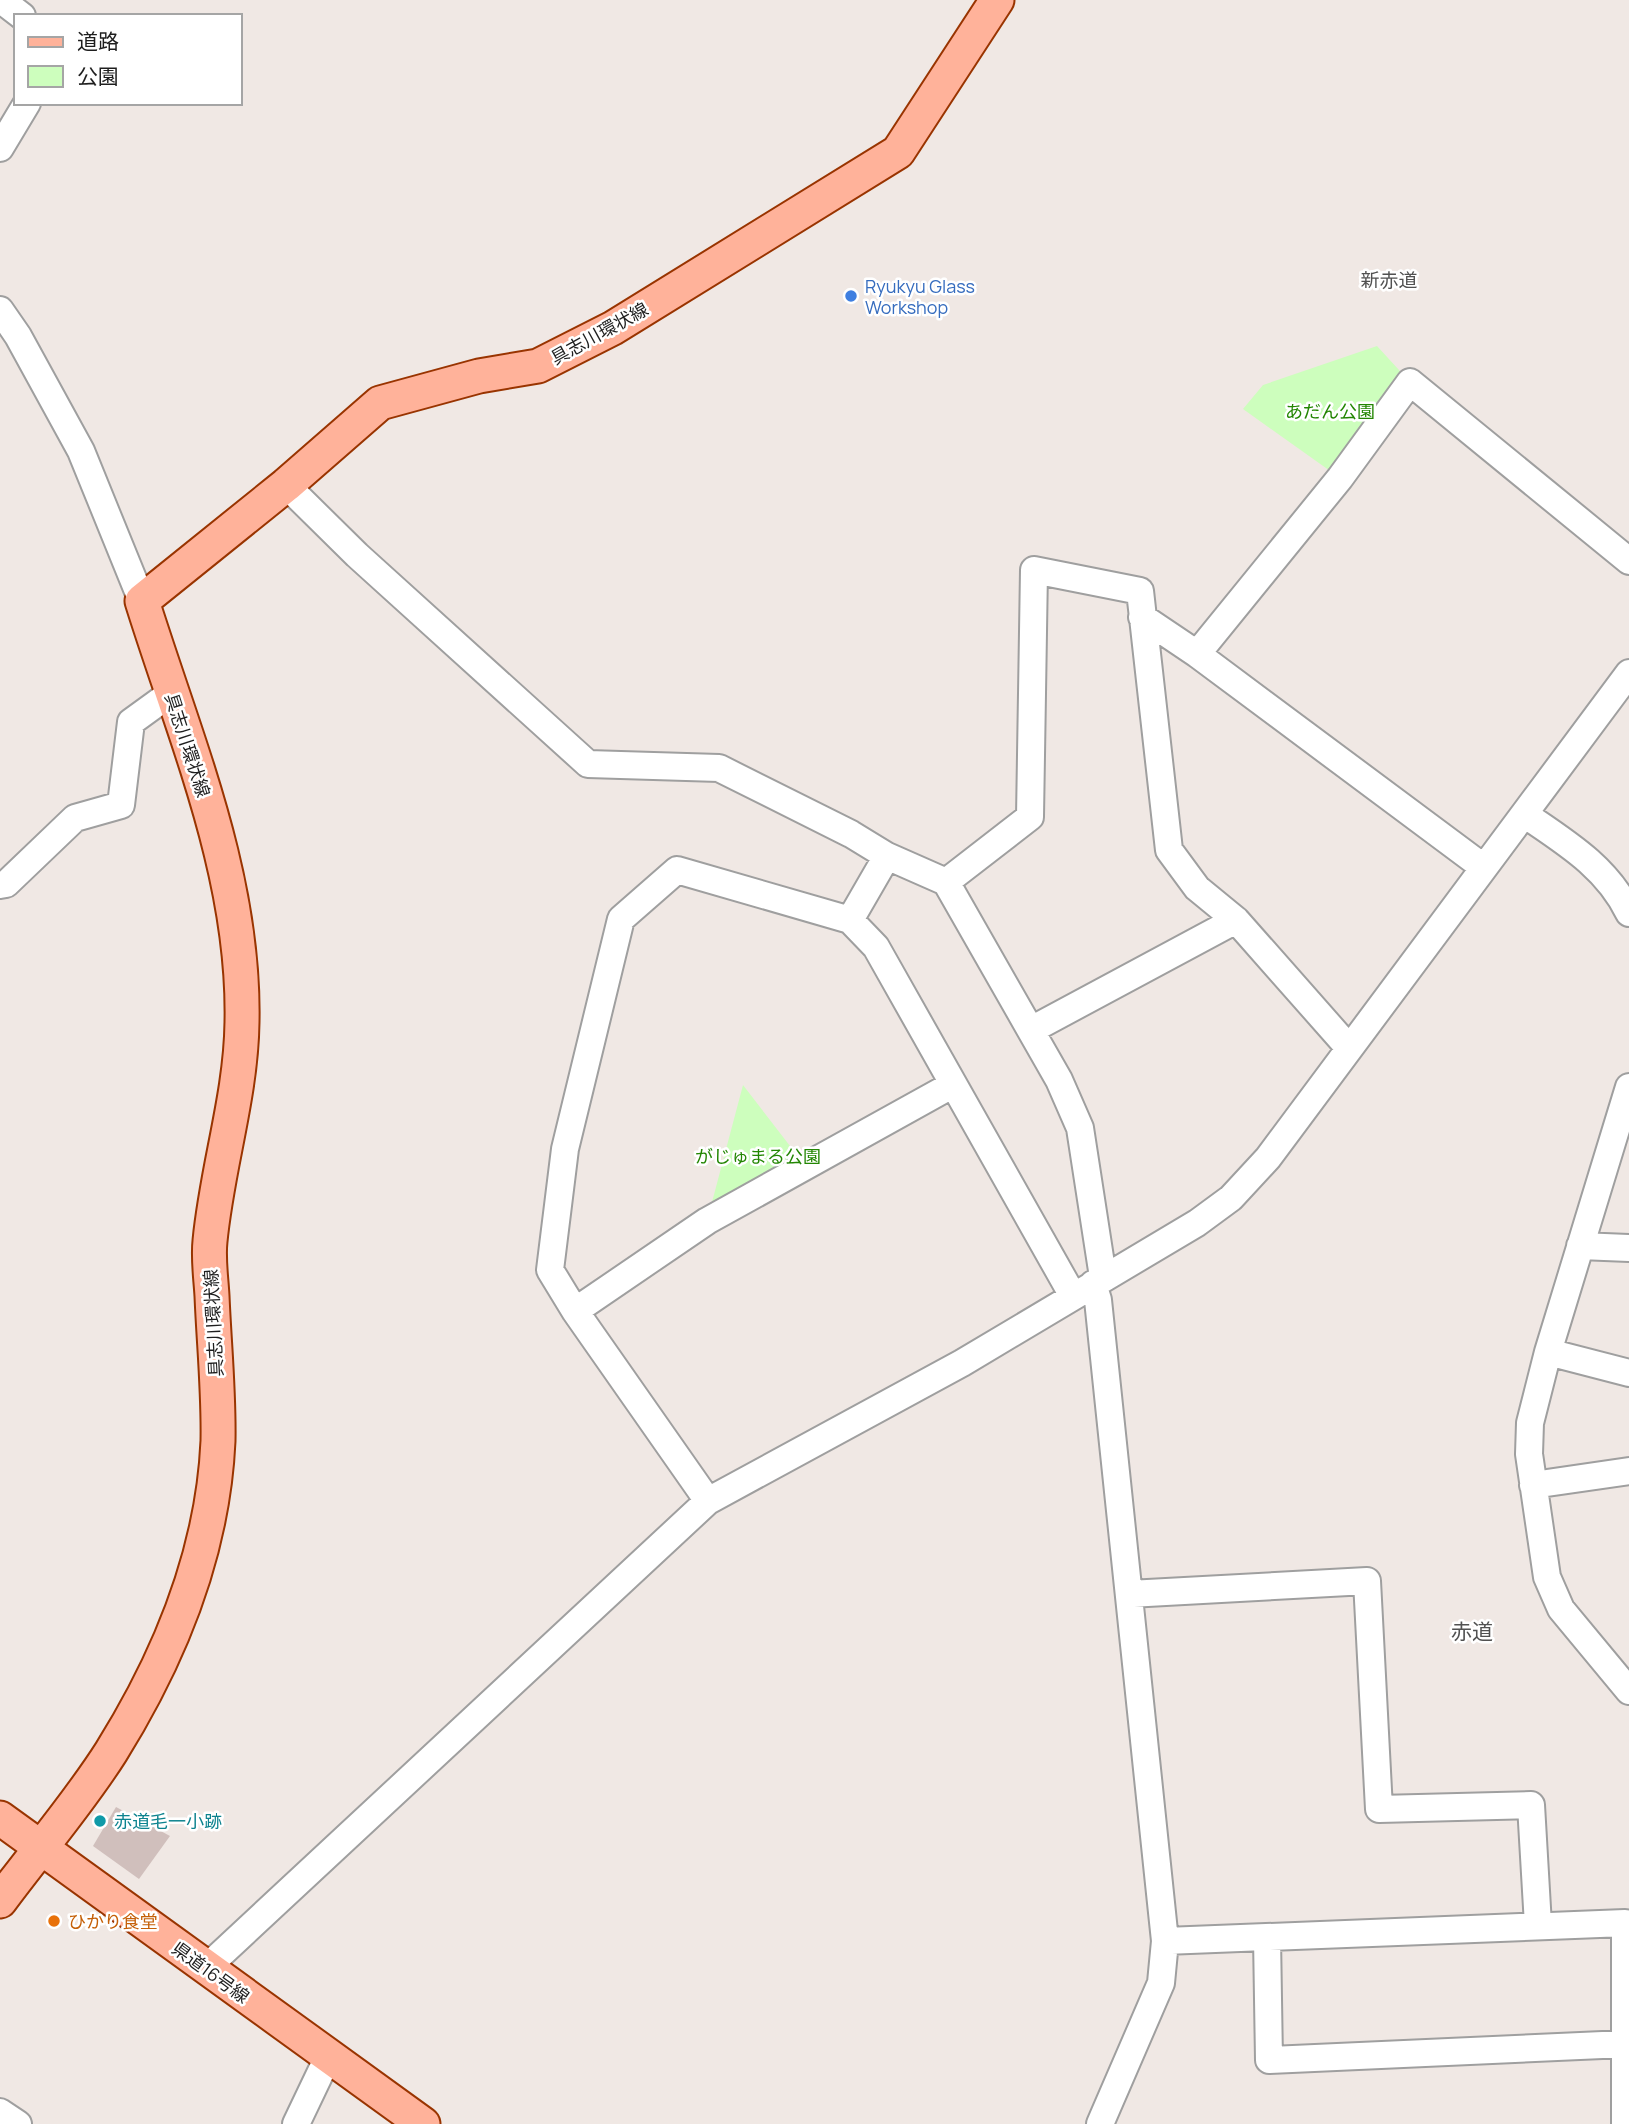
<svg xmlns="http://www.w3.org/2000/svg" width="1629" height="2124" viewBox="0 0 1629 2124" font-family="Manrope,'Noto Sans JP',sans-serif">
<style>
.park{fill:#cdfebd}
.building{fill:#d0bfbc}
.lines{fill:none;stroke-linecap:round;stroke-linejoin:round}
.minor-casing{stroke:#9f9f9f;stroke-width:30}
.major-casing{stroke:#993400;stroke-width:37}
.minor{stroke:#fff;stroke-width:26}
.major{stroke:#ffb29a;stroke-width:33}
.shop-dot{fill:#3f7fe0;stroke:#fff;stroke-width:2.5}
.culture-dot{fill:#0f9aa8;stroke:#fff;stroke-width:2.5}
.food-dot{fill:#e8710a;stroke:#fff;stroke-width:2.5}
.labels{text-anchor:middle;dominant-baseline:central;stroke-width:5;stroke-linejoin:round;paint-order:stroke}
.shop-label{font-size:18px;fill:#366cbe;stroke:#fff;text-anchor:start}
.street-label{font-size:18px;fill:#1e1e1e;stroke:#fff}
.park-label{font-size:18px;fill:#238603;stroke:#fff}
.culture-label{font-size:18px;fill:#0d838f;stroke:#fff;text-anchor:start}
.food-label{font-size:18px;fill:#c56008;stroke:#fff;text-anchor:start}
.neighbourhood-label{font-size:19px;fill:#515151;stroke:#fff}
.quarter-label{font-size:21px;fill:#515151;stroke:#fff}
</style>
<rect width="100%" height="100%" fill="#f0e8e4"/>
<!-- park -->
<path class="park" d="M1377,346L1410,382L1340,478L1243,409L1263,385Z
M743,1085L807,1168L707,1221Z"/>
<!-- building -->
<path class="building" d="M116,1807L170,1836L139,1879L93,1846Z"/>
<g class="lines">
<defs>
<path id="minor" d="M1,0L22,16
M0,148L27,103
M0,310L18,336L81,451L142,601
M286,485L357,555L588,764L719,768L851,834L887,856L946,882L1059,1080L1080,1128L1103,1277
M1142,617L1197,654L1483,867
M1197,654L1340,478L1410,382L1629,561
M1524,814C1565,842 1607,867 1629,913
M946,882L1030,817L1034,570L1140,591L1169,850L1197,888L1236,920L1349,1048
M0,885L6,884L75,818L121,805L131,722L171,693
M850,920L887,856
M1031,1030L1236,920
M1629,1087L1548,1352L1530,1423L1529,1454L1547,1577L1561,1609L1629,1691
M1580,1246L1629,1248
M1093,1284L1098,1300L1165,1941L1161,1983L1100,2124
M575,1311L707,1221L952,1085
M1548,1352L1629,1373
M1533,1485L1629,1471
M708,1501L575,1311L550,1270L565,1149L621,919L677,870L850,920L876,947L1073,1296
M1129,1594L1367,1581L1379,1809L1531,1805L1538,1925
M1267,1937L1269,2060L1625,2044
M1165,1941L1625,1923V2124
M206,1968L708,1501L962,1363L1197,1223L1231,1198L1268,1158L1629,673
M0,2112L18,2124
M296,2124L328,2057"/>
<path id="major" d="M0,1818L423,2124
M0,1901C37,1851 78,1804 111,1752C169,1659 213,1552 218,1441C219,1393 214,1344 212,1296C211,1278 208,1259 210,1241C217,1167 241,1097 242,1022C245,875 185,739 142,601L286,485L380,403L479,376L538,366L613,328L898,152L997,0"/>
</defs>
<!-- minor casing -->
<use href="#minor" class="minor-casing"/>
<!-- major casing -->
<use href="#major" class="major-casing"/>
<!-- minor -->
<use href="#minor" class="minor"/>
<!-- major -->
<use href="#major" class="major"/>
</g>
<!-- markers -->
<circle class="shop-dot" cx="851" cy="296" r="7"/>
<circle class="culture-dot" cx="100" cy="1821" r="7"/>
<circle class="food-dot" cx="54" cy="1921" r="7"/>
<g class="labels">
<!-- shop labels -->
<g class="shop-label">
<text x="865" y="286">Ryukyu Glass<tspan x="865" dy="21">Workshop</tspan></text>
</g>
<!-- street labels -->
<g class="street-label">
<text transform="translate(599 333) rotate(-29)">具志川環状線</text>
<text transform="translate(188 745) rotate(72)">具志川環状線</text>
<text transform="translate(213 1323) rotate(-93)">具志川環状線</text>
<text transform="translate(211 1972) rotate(36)">県道16号線</text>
</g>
<!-- park labels -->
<g class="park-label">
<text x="1330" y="411">あだん公園</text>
<text x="758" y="1156">がじゅまる公園</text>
</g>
<!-- culture labels -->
<g class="culture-label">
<text x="114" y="1821">赤道毛一小跡</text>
</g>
<!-- food labels -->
<g class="food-label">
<text x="68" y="1921">ひかり食堂</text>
</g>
<!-- neighbourhood labels -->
<g class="neighbourhood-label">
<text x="1389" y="280">新赤道</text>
</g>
<!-- quarter labels -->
<g class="quarter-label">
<text x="1472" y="1631">赤道</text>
</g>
</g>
<!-- legend -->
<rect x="14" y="14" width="228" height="91" fill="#ffffff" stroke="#a5a5a5" stroke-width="2"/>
<rect x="28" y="37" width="35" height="10" fill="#ffb29a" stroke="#a5a5a5" stroke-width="2"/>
<text x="77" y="49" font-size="21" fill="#1e1e1e">道路</text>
<rect x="28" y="66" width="35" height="21" fill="#cdfebd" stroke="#a5a5a5" stroke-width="2"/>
<text x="77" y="84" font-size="21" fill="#1e1e1e">公園</text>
</svg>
